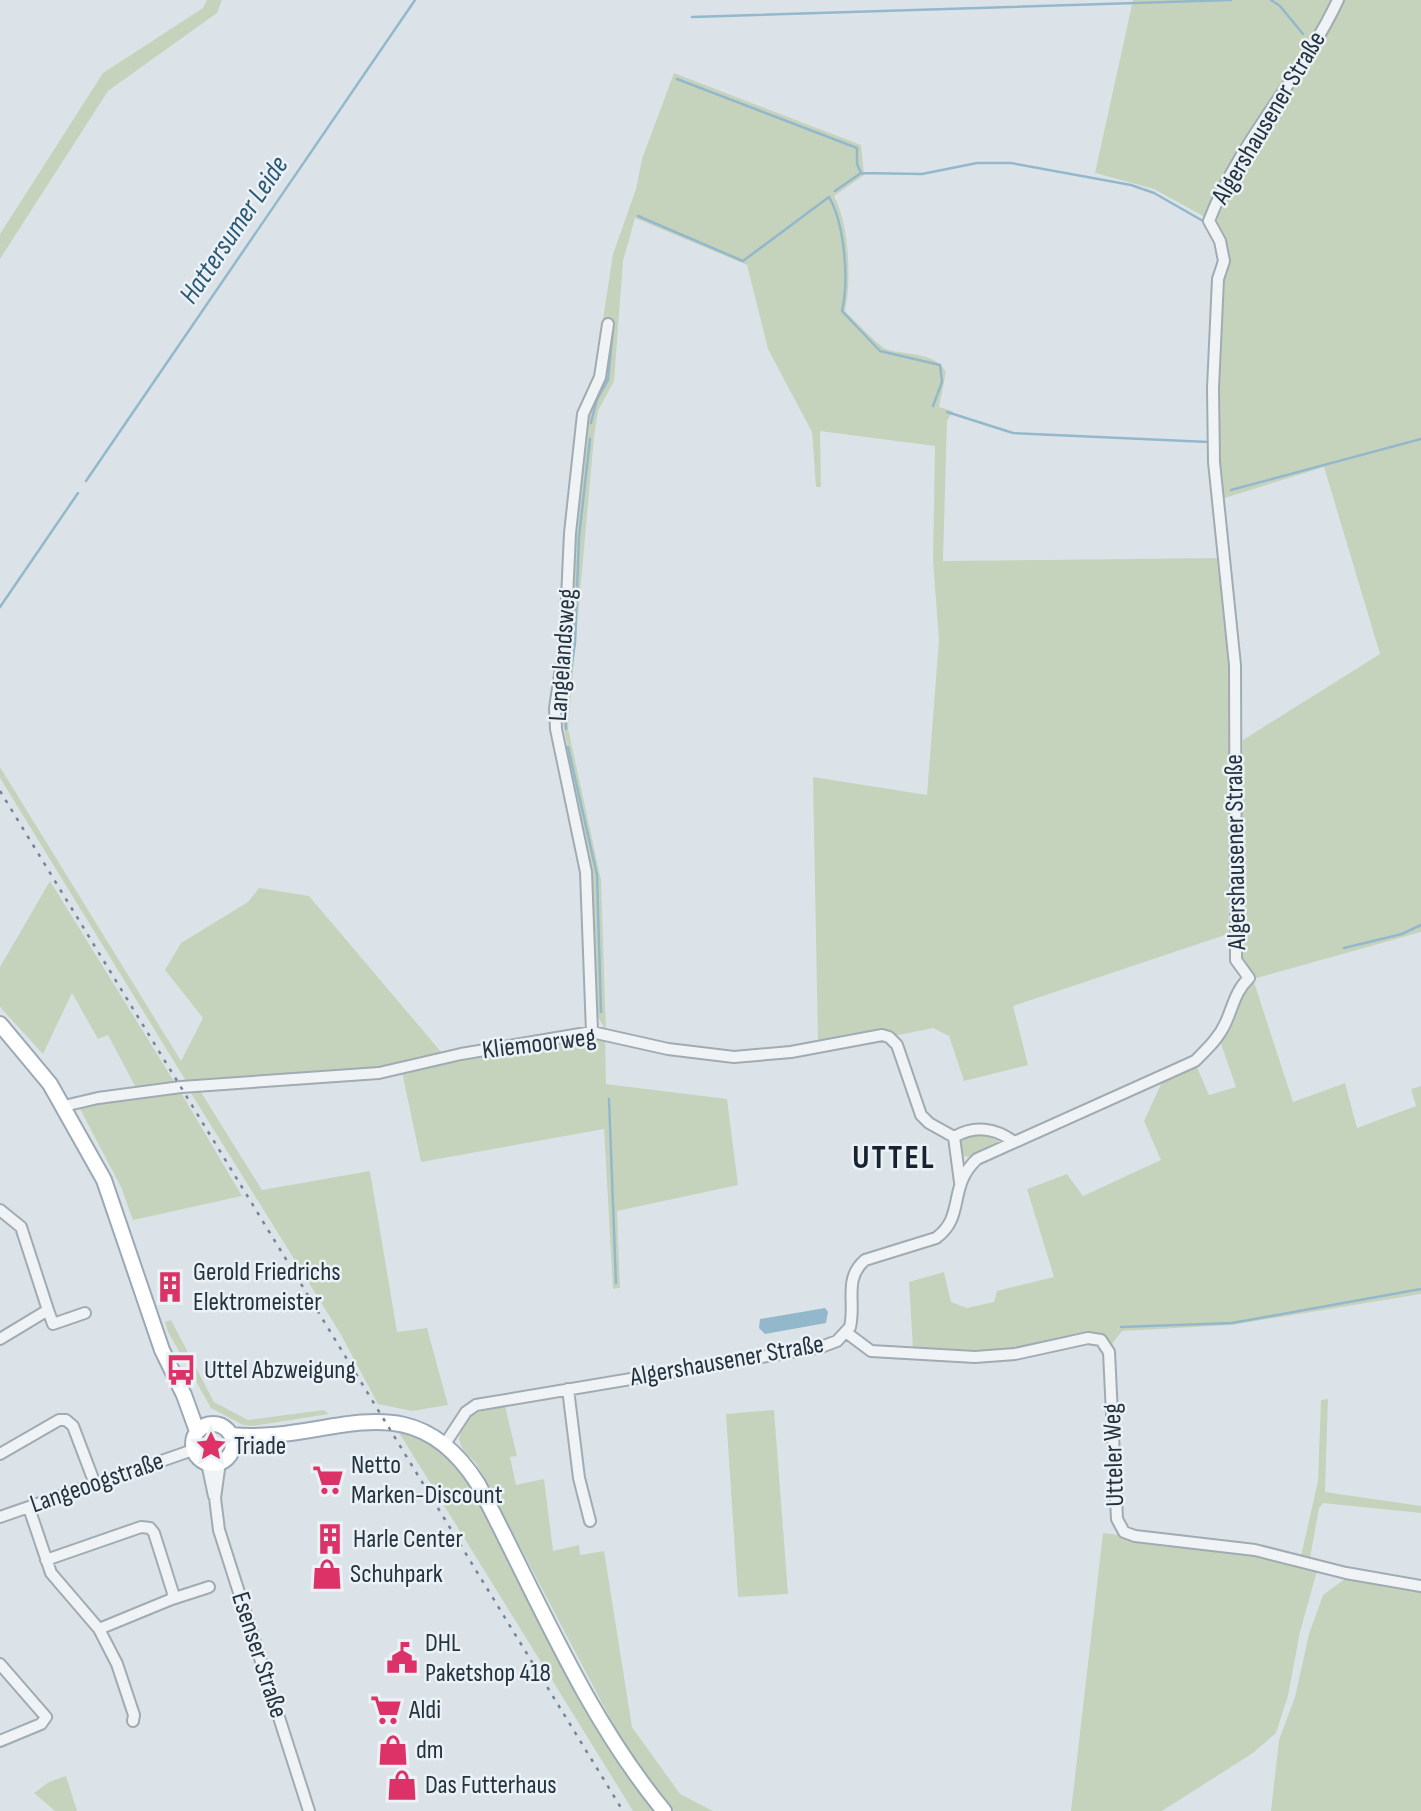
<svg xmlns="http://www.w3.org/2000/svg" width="1421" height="1811" viewBox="0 0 1421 1811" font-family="'Sofia Sans Condensed',sans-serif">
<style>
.green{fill:#c6d3bc}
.water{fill:#93b8cc}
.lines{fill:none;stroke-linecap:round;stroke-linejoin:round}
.stream{stroke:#93b8cc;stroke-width:2.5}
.minor-casing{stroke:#a1abb2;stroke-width:14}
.major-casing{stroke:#9aa9b5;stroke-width:18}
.minor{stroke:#eff3f6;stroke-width:10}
.major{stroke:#fff;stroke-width:14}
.rail{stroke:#748593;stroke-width:2.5;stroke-dasharray:3.5 7;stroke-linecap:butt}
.labels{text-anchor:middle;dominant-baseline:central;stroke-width:5;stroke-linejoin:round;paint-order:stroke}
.street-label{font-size:26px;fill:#243340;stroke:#ebf1f5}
.poi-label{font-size:26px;fill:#243340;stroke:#ebf1f5;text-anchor:start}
.water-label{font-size:28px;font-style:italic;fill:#2a5977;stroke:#ebf1f5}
.district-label{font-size:33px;font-weight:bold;letter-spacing:2px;fill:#172330;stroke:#ebf1f5}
</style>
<rect width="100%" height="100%" fill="#dce3e8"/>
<!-- green -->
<path class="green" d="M207,0H222L217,13L108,91L0,259V234L103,73L203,8Z
M1133,0H1333L1320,28L1219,186L1205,217L1154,189L1095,173Z
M1341,0H1421V932L1253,979L1293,1102L1345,1083L1357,1128L1416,1106L1411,1089L1421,1086V1294L1231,1325L1122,1331L1112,1344L1102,1336L993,1355L913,1349L909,1282L944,1272L951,1302L967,1308L994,1302L997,1291L1054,1277L1027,1189L1067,1174L1083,1196L1161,1160L1144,1121L1163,1080L1196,1065L1209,1095L1236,1087L1220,1041C1233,1021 1237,997 1253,978L1243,960L1239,837L1243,740L1380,654L1324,467L1218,500L1216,387L1222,240L1217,220L1223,198L1272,114L1324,39Z
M674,73L861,145L864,175L834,196C849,223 852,281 845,311C853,319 879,346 886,349C907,356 934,351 946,372L939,407L953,411L947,421L943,561L1220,558L1232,665L1228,934L1013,1006L1028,1065L964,1081L949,1036L933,1028L894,1036L881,1032H867L818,1044L813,777L927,795L939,640L933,561L935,446L820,431L821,487H816L812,432L768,349L747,265L635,218L623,261L614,381L598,411L594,437L568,728L601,880L606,1031L596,1013L592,875L560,708L589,408L612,321L603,319L613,254L636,189L642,159Z
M0,767L181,1061L203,1018L165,970L181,943L248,902L259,888L309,896L442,1053L375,1068L186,1081L0,778Z
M50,881L175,1083L136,1088L108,1035L98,1039L72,993L43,1054L0,1007V967Z
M590,1037L605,1038L606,1084L727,1099L738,1185L617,1211L620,1288L613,1289L604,1129L421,1162L402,1072Z
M199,1089L262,1190L370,1171L397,1332L427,1328L448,1405L412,1411L378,1404L340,1333L189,1090Z
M180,1091L242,1196L133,1220L121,1187L79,1107Z
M979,1132L999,1141L971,1157L960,1156V1138Z
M171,1320L214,1402L248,1420L324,1410L329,1414L252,1426L243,1425L211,1408L168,1332L165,1322Z
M1328,1399L1325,1492L1421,1506V1513L1323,1503L1319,1508L1310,1558L1301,1556L1318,1481L1321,1400Z
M501,1404L505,1406L517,1456L510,1457L516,1485L544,1479L553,1551L579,1545L580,1555L604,1551L632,1727L680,1794L713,1811H674L642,1773L621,1739L476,1463L463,1450L459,1440C463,1416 480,1410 501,1404Z
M774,1410L788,1594L738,1597L726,1414Z
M398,1431L434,1445L469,1479L657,1811H633Z
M1103,1533L1236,1550L1317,1571L1300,1632L1288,1696L1276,1733L1253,1753L1162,1811H1071Z
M1346,1578L1421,1592V1811H1271L1279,1740L1295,1697L1309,1634L1323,1595Z
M66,1776L77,1811H55L34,1793L49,1782Z"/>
<!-- water -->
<path class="water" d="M825,1308L828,1312L826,1323L765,1334L759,1328L760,1319Z"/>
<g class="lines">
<!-- stream -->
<path class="stream" d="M1271,0L1280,6L1303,34
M692,17L1231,0
M677,79L857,148V164L861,173
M835,191L861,173L922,174L977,163H1011L1131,185L1154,193L1203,221
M638,216L743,261L829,197C845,225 849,280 842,311L880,351L940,365L942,382L933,406
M947,412L1013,433L1208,442
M591,423L597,399L608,380L613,328
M86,481L415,0
M1231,490L1421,439
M0,607L78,493
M566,729L565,709L575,643L579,537L590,439
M568,747L597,875L601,1012
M1344,948L1402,934L1421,925
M609,1099L616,1283
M1121,1327L1232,1323L1421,1289"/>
<defs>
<path id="minor" d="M592,1032L586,872L556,729L555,708L565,642L570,533L583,414L600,377L608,324
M64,1106L98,1098L181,1087L379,1073L461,1054L592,1032L668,1049L734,1057L791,1052L882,1035L889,1037L897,1045L921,1115L929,1123L954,1137L960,1182
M954,1137C974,1125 995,1128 1013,1141
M0,1210L21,1227L48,1310L0,1339
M48,1310L53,1324L85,1313
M847,1333L871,1351L975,1357L1015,1354L1088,1338L1101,1340L1109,1352L1117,1519L1124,1532L1135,1536L1255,1550L1346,1573L1421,1586
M568,1389L579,1478L590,1521
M445,1444L466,1412L476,1405L821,1347L837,1341L850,1327C856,1302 843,1279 865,1260L936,1238C966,1216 947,1187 977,1159L1195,1061C1207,1049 1219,1038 1226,1022C1233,1006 1236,990 1249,978L1236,960L1235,665L1214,462L1213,388L1218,279L1224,261L1220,241L1209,221C1239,141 1302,77 1338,0
M0,1454L59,1420H66L73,1426L95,1484
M220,1462L215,1498L219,1530L309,1811
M207,1463L214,1496
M29,1508L51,1573L99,1629L117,1664L134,1715L133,1721
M0,1517L193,1450
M46,1560L141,1527L150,1528L154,1533L173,1593L172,1599L99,1629
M172,1599L209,1587
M0,1664L46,1717L41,1724L0,1741"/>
<path id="major" d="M0,1024L50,1084L104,1180L162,1350L184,1395L197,1431
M193 1444a20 20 0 1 1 40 0a20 20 0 1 1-40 0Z
M231,1435C328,1445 409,1375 478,1484C536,1594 584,1714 664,1811"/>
</defs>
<!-- minor casing -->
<use href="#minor" class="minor-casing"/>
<!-- major casing -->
<use href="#major" class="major-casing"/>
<!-- minor -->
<use href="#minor" class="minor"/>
<!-- major -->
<use href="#major" class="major"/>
<!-- rail -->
<path class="rail" d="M0,791L623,1811"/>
</g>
<!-- icons -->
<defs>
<symbol id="building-bare" viewBox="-9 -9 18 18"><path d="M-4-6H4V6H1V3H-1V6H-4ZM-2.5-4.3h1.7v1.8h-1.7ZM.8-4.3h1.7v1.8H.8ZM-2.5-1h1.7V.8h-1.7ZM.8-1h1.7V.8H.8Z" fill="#dc3267" stroke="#ebf1f5" stroke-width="2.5" paint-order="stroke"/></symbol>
<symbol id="bus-bare" viewBox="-9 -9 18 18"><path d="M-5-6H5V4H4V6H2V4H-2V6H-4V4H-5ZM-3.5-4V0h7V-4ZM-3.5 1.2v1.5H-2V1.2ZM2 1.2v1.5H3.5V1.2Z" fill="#dc3267" stroke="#ebf1f5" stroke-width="2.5" paint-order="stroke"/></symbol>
<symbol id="sight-bare" viewBox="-9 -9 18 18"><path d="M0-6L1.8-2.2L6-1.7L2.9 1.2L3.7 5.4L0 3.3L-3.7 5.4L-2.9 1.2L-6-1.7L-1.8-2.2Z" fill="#dc3267" stroke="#ebf1f5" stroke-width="2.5" paint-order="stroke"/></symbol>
<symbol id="supermarket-bare" viewBox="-9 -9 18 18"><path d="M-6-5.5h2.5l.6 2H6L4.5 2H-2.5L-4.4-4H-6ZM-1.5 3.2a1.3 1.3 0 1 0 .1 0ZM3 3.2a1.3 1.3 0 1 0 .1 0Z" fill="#dc3267" stroke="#ebf1f5" stroke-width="2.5" paint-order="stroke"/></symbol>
<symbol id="shop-bare" viewBox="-9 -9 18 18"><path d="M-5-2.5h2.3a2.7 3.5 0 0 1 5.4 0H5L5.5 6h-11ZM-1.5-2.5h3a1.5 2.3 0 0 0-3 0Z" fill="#dc3267" stroke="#ebf1f5" stroke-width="2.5" paint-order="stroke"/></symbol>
<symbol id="civic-bare" viewBox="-9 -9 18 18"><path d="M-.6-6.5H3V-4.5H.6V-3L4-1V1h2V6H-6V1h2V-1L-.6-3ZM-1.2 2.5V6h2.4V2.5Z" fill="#dc3267" stroke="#ebf1f5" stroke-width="2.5" paint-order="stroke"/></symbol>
</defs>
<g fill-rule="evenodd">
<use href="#building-bare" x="148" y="1265" width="44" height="44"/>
<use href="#bus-bare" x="159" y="1348" width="44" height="44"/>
<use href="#sight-bare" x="189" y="1424" width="44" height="44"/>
<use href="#supermarket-bare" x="306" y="1458" width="44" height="44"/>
<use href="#building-bare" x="308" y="1517" width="44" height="44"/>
<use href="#shop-bare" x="305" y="1552" width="44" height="44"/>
<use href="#civic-bare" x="380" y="1636" width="44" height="44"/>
<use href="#supermarket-bare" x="364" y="1688" width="44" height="44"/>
<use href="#shop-bare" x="371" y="1728" width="44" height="44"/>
<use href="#shop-bare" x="380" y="1763" width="44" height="44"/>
</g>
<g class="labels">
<!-- street labels -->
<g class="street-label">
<text transform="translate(1269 118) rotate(-59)">Algershausener Straße</text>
<text transform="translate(563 655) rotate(-86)">Langelandsweg</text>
<text transform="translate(1236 852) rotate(-91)">Algershausener Straße</text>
<text transform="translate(539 1044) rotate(-7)">Kliemoorweg</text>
<text transform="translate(727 1361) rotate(-10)">Algershausener Straße</text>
<text transform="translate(1114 1455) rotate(-92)">Utteler Weg</text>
<text transform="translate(97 1483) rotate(-19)">Langeoogstraße</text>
<text transform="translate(259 1655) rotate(72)">Esenser Straße</text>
</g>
<!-- poi labels -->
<g class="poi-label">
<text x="193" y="1272">Gerold Friedrichs<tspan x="193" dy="30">Elektromeister</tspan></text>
<text x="204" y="1370">Uttel Abzweigung</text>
<text x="234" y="1446">Triade</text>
<text x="351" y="1465">Netto<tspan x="351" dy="30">Marken-Discount</tspan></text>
<text x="353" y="1539">Harle Center</text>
<text x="350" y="1574">Schuhpark</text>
<text x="425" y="1643">DHL<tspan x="425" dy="30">Paketshop 418</tspan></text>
<text x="409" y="1710">Aldi</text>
<text x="416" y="1750">dm</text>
<text x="425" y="1785">Das Futterhaus</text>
</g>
<!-- water labels -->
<g class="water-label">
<text transform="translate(234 230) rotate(-56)">Hattersumer Leide</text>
</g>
<!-- district labels -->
<g class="district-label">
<text x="894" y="1158">UTTEL</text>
</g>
</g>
</svg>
